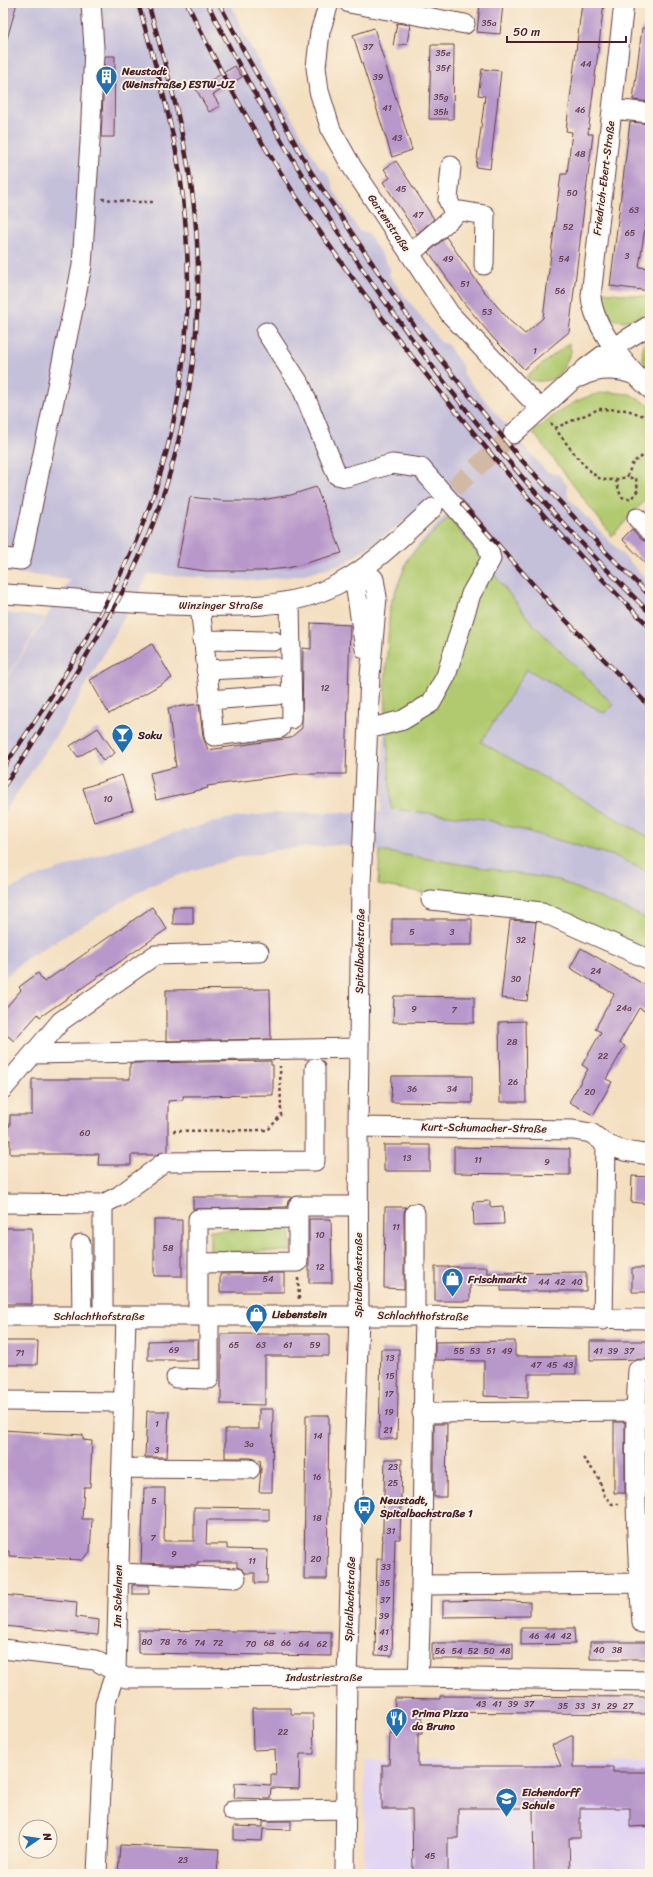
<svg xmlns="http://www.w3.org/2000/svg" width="653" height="1877" viewBox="0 0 653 1877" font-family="Sriracha,sans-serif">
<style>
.built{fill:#e2d4f3}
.industrial{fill:#c5c0da}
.green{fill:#b1ca70;stroke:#7e744e}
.building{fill:#b898ca}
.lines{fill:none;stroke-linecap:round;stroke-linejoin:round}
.minor-tunnel{stroke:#d2b9a3;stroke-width:19;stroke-dasharray:19 10;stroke-linecap:butt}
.minor-casing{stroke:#643c42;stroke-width:21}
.path{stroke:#643c42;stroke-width:2.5;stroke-dasharray:3 3;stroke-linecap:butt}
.minor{stroke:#fff;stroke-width:19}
.rail-casing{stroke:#4a1f2b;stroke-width:4.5}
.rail{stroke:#fcf5e5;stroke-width:3;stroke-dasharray:9;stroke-linecap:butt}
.labels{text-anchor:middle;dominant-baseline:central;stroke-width:3.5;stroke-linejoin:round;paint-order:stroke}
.number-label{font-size:9px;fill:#663d53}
.poi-label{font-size:11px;font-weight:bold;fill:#4a1f2b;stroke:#fcf5e5;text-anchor:start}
.street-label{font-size:11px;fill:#4a1f2b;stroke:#fcf5e5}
</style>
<rect width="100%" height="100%" fill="#fcf5e5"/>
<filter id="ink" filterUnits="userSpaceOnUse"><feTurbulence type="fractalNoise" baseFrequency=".025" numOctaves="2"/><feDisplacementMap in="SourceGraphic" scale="8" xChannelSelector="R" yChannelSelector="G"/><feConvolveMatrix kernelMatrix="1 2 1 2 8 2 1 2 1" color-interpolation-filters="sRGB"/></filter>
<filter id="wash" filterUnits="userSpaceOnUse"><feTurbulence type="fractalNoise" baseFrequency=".012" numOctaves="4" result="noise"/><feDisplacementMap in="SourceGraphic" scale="16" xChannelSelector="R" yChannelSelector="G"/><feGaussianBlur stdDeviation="0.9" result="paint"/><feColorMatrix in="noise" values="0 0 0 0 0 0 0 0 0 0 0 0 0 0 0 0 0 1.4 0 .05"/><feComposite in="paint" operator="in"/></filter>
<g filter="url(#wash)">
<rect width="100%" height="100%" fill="#f4dfc1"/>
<!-- built -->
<path class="built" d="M365,1761L650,1763V1874H364Z"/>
<!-- industrial -->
<path class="industrial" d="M3,3H229L239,20L242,30L266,75L270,78L320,168L326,171L332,183L333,189L359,231L368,234L390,268L389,276L441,342L448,345L462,366L463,374L521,443L547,472L559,475L567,485L568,498L650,583V920L558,880L341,845L283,849L240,857L191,871L149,886L26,959L3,979V893L30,879L127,846L225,819L274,813L381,812L389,605L408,556L447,513L433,500L346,563L297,576L249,581L149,574L67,719L3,814V685L70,580L3,571Z
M3,613L45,617L3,683Z"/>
<!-- green -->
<path class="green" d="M602,292L650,297V311C633,320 619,327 603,312Z
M650,334V371C639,361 641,344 650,334Z
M569,343L571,351C568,358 564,368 559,374C550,382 535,384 526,377Z
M607,392L630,394L650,406V495L612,536L533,432C559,412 574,397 607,392Z
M449,517L532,623L614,705L604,713L527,669L481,742L650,838V873L617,857L484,819L391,809L385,688L390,606L409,557Z
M380,851L558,880L650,920V951L492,904L378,885Z
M210,1230H291V1251L210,1252Z"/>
<g id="blocks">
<!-- building -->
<path class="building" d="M3,3H17L7,39L3,38Z
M480,3H503L500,34L477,32Z
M582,3H604L588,134H593L569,332L524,369L493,338L464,303L429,252L446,237L483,290L510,321L525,334L543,318L561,174H567L572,132L566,131Z
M397,23L410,25L407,44L393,46Z
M374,28L412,150L392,157L353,35Z
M642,28H650V102L633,100Z
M431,45H454L453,119H429Z
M105,56H115L114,137H101Z
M235,66L242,77L213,95L220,106L209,112L196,89Z
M482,69L501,71L490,169L476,167L485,96L478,95Z
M630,122L650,124V195L639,267L650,268V291L610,286Z
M396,161L434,219L417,234L383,182L390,178L384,169Z
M316,487L342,553L288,568L260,571H205L177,567L190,497L224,501H256L291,495Z
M632,529L642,540L650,543V568L622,539Z
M311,623L350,625L346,774H295L207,786L208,788L156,800L150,773L176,767L168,708L199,704L203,737L208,750L290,738L302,728L303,648L311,649Z
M152,644L172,678L109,714L90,680Z
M98,728L115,753L103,761L95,747L78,757L70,746Z
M122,775L133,810L94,822L83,788Z
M152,907L167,929L40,1017L38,1014L14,1041L3,1032V1011L21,990L19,987L38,973L44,982Z
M173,907H193V924H173Z
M392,919H472V945H392Z
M510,920L536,922L527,1001L501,998Z
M581,948L650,988V1002L645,1011L639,1008L619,1043L625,1046L606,1079L612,1082L593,1115L569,1102L588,1069L582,1065L601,1032L595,1029L614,994L570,968Z
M270,989L271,1039L166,1041V990Z
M394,996L474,997V1023L393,1022Z
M525,1021L526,1102H500L499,1022Z
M271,1061V1065H273V1095L183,1096V1100L168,1101V1151L156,1155H131V1165H98L99,1154H10V1140H3V1126H10V1115H32V1079H130V1063Z
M392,1076H472V1103L391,1102Z
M384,1145H430V1171H384Z
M454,1147L570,1149V1175L454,1173Z
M632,1176L650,1177V1204L631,1202Z
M193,1197H292L288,1201L287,1207L193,1209Z
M490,1201V1207L503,1206L504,1224L474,1225L473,1202Z
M385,1207H406L404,1213V1289L384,1288Z
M309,1219H331L332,1283H309Z
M154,1220H182V1276H154Z
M3,1228H32V1304H3Z
M435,1267H487V1273L586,1272V1291H501V1285H470V1301H435Z
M632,1268H650V1292H632Z
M284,1273V1292H220V1274Z
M221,1334H329V1356H265V1405L221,1404Z
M183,1340H198V1360H148V1341Z
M3,1341H38L37,1365H3Z
M515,1341V1356H576V1374H528V1398L484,1396V1361L435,1360V1342Z
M590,1341H650V1359L590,1360Z
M381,1349H399L397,1439H379Z
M259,1409H273L272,1492H259L261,1469L260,1460L250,1458H225V1429H259Z
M147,1411H169L167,1457H145Z
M306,1415H329L327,1579H304Z
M614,1422H625V1493H614Z
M434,1424H447L446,1497H434Z
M3,1430L83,1435V1440L92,1441L90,1487H84L82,1519H92L90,1552L82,1560L9,1556V1551H3Z
M385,1459H402L400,1539H395L392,1656L375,1655L377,1559H382Z
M144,1488H165L164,1541H194V1507L269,1508V1520H207L206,1544H227V1549L268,1550L267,1583H255V1573H246L242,1569L237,1567V1562H197V1565L141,1563Z
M132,1585H149V1594H132Z
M3,1595L77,1602L76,1617L99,1620L98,1635L3,1626Z
M490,1600L530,1602V1616L443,1617V1601Z
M521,1628H574L575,1644L521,1645Z
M138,1630L331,1632V1656L138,1653Z
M590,1642H650V1659H590Z
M432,1643H513V1659H432Z
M440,1696L650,1697V1714L422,1712V1734H418V1766H561L552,1745L573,1735V1767H613V1772H650V1826L630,1827V1808H580V1838H569L570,1874H534L533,1808H458V1838H448V1874H413L412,1809H382V1765H389L390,1733H394L395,1698L440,1699Z
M252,1708H291V1714H313L314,1754H300L299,1789L271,1788L270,1799L234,1798L235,1783L271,1785V1774H276L275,1749L253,1750Z
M263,1821H291V1830L263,1829L262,1841L234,1840V1826L263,1827Z
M120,1845L219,1849L217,1874H118Z"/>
</g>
</g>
<g filter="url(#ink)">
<use href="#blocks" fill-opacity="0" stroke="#643c42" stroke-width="1"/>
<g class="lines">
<!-- minor-tunnel -->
<path class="minor-tunnel" d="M433,507L513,434"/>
<defs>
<path id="minor" d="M329,3L320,32L316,67L319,91L331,130L352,167L450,314L540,409
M349,3L465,24
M624,3L591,296C593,327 627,368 650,389
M612,109L650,113
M455,215L461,211L485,215L484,265
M410,254L455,215L448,200L451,166
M266,332L301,386L337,475L346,477L392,464L421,468L487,544L491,559L471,594L446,676L431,703L403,720L368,729
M580,377C598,368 616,368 635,375
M513,434L586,368L614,347L650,325
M637,518L650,532
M3,558L21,560L82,266L90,142L94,48L91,3
M363,569L356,590L365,649
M3,594C59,597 116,603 172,605C229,607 287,611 338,584C374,565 403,535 433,508
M290,601L292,719
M200,606L214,736L280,728
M202,640L274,641
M206,670L275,667
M209,700L277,695
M431,900L542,912L650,960
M33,1054L359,1048
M3,1089L61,1021L155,955L259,952
M358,1127L573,1130L591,1133L606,1144L624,1151L650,1155
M3,1203L103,1204V1316
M103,1204L119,1196L165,1162L315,1161V1068
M415,1213V1316
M81,1244L82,1316
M198,1263L298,1262V1206H358
M3,1316H425L650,1319
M198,1316V1219L298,1218
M603,1320L606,1144
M650,1370H638C633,1452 636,1541 642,1623H650
M176,1378L209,1379V1316
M3,1401L124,1402
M422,1413L635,1411
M122,1468L250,1469
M119,1573L236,1578
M422,1585L639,1583
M3,1649L95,1660L126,1678L418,1677L650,1681
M418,1677C424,1557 422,1436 425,1316
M232,1811L346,1809
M97,1874L105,1703L116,1671L126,1316
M345,1874L347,1677L359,1316L358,1127L361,883L370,676L377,597L374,579L363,569"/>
</defs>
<!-- minor casing -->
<use href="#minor" class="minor-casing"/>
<!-- path -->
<path class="path" d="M102,199L134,202H155
M551,423C561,436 585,470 599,478C606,482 619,479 627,477L633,462L650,452
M555,428L599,409L627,410L650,418
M616,480L621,497L631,499L638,490L636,479L627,477
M173,1131L268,1130L281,1115L280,1066
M298,1278L299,1299
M583,1458L598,1476L604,1495L612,1504H619"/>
<!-- minor -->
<use href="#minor" class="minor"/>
<defs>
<path id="rail" d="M187,3C258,155 357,291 463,420C522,492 583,563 650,627
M207,3C320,229 469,436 650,613
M219,3L245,53L311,172L417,330L517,455L605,551L650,596
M462,504L554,608L650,707
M3,768C55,693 105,615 140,531C183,427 196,309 183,198C176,132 156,67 138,3
M3,787C25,758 43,726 62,696C86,656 111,617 131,575C187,458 210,320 192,191C183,127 166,65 148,3"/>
</defs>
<!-- rail casing -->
<use href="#rail" class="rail-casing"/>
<!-- rail -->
<use href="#rail" class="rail"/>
</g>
</g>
<!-- icons -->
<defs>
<symbol id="building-pin" viewBox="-11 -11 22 30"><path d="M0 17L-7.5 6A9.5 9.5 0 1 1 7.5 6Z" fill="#1f6fb2" stroke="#fcf5e5"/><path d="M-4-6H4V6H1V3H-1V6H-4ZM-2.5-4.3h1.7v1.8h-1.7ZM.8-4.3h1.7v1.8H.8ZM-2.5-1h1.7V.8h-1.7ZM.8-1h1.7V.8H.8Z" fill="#fff"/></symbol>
<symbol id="bar-pin" viewBox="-11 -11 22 30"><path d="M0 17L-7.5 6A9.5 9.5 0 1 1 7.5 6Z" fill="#1f6fb2" stroke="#fcf5e5"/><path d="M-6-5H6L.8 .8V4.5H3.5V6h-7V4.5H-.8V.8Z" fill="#fff"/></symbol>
<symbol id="shop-pin" viewBox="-11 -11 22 30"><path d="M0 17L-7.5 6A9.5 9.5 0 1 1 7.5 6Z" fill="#1f6fb2" stroke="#fcf5e5"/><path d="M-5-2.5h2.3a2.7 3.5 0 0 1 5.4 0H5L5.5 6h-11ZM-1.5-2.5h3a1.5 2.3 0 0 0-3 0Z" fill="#fff"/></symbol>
<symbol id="bus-pin" viewBox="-11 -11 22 30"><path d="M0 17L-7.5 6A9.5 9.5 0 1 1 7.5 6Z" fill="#1f6fb2" stroke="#fcf5e5"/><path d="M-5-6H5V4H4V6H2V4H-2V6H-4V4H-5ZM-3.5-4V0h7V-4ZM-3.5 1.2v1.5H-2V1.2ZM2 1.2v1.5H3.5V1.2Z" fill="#fff"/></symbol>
<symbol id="restaurant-pin" viewBox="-11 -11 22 30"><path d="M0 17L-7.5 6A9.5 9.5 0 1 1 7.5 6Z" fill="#1f6fb2" stroke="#fcf5e5"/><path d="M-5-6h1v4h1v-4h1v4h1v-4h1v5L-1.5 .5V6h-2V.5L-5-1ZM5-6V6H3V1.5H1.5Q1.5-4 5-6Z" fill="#fff"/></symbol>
<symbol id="school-pin" viewBox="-11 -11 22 30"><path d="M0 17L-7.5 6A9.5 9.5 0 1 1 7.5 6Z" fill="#1f6fb2" stroke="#fcf5e5"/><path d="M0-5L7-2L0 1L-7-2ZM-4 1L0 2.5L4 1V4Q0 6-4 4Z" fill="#fff"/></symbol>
</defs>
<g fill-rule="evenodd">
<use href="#building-pin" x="94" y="64" width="25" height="34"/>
<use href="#bar-pin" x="110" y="722" width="25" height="34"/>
<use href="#shop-pin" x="440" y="1266" width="25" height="34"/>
<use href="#shop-pin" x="244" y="1302" width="25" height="34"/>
<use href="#bus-pin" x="352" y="1494" width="25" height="34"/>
<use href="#restaurant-pin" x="384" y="1706" width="25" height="34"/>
<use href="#school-pin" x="494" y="1786" width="25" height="34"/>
</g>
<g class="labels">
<!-- number labels -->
<g class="number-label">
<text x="489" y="23">35a</text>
<text x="368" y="47">37</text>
<text x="443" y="53">35e</text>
<text x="586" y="64">44</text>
<text x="443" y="68">35f</text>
<text x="378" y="77">39</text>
<text x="441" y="97">35g</text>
<text x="387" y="108">41</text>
<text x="580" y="110">46</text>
<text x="441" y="112">35h</text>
<text x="397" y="138">43</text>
<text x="580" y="154">48</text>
<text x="401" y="189">45</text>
<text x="572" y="193">50</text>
<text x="634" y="210">63</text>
<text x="418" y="215">47</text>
<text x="568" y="227">52</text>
<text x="630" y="233">65</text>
<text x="627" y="256">3</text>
<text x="448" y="259">49</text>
<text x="564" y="259">54</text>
<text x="465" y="284">51</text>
<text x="560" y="291">56</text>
<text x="487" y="312">53</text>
<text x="535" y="351">1</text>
<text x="325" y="688">12</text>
<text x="108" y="799">10</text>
<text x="412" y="932">5</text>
<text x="452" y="932">3</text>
<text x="521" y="940">32</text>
<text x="596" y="971">24</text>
<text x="516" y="979">30</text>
<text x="624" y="1008">24a</text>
<text x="414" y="1009">9</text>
<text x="454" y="1010">7</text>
<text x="512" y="1042">28</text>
<text x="603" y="1056">22</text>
<text x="513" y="1082">26</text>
<text x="412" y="1089">36</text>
<text x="452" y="1089">34</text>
<text x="590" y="1092">20</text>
<text x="85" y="1133">60</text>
<text x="407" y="1158">13</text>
<text x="478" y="1160">11</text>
<text x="547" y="1162">9</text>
<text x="396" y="1227">11</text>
<text x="320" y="1235">10</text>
<text x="168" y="1248">58</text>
<text x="320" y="1267">12</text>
<text x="268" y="1279">54</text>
<text x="544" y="1282">44</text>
<text x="560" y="1282">42</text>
<text x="577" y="1282">40</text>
<text x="234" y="1345">65</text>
<text x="261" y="1345">63</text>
<text x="288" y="1345">61</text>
<text x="315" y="1345">59</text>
<text x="174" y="1350">69</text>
<text x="459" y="1351">55</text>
<text x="475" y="1351">53</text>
<text x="491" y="1351">51</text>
<text x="507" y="1351">49</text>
<text x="598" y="1351">41</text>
<text x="613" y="1351">39</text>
<text x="629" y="1351">37</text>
<text x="20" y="1353">71</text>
<text x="390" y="1358">13</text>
<text x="536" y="1365">47</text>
<text x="552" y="1365">45</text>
<text x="568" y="1365">43</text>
<text x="390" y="1376">15</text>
<text x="389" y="1394">17</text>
<text x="389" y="1412">19</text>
<text x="157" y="1424">1</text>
<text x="388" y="1430">21</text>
<text x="318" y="1436">14</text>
<text x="249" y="1444">3a</text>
<text x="157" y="1450">3</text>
<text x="393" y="1467">23</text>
<text x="317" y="1477">16</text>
<text x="393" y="1483">25</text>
<text x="154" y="1501">5</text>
<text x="317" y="1518">18</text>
<text x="391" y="1531">31</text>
<text x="153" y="1538">7</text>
<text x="174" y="1554">9</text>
<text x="316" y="1559">20</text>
<text x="252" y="1561">11</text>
<text x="386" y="1567">33</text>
<text x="385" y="1583">35</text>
<text x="385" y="1600">37</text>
<text x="384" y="1616">39</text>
<text x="384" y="1632">41</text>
<text x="534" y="1636">46</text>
<text x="550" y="1636">44</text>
<text x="566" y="1636">42</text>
<text x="147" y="1642">80</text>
<text x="165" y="1642">78</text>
<text x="182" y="1642">76</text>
<text x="200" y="1643">74</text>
<text x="218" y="1643">72</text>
<text x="269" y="1643">68</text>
<text x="286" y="1643">66</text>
<text x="251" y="1644">70</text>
<text x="304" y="1644">64</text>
<text x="322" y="1644">62</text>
<text x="383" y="1648">43</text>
<text x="599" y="1650">40</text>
<text x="617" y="1650">38</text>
<text x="440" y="1651">56</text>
<text x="457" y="1651">54</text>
<text x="473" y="1651">52</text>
<text x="489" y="1651">50</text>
<text x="505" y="1651">48</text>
<text x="481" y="1704">43</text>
<text x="497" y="1704">41</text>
<text x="513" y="1704">39</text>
<text x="529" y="1704">37</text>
<text x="563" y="1706">35</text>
<text x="580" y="1706">33</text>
<text x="596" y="1706">31</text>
<text x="612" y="1706">29</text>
<text x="628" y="1706">27</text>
<text x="283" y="1732">22</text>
<text x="430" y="1856">45</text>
<text x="183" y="1860">23</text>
</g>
<!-- poi labels -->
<g class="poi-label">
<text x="122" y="71">Neustadt<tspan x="122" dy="13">(Weinstraße) ESTW-UZ</tspan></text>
<text x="138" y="735">Soku</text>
<text x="468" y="1279">Frischmarkt</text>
<text x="272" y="1314">Liebenstein</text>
<text x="380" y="1500">Neustadt,<tspan x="380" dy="13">Spitalbachstraße 1</tspan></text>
<text x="412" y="1713">Prima Pizza<tspan x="412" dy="13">da Bruno</tspan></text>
<text x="522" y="1792">Eichendorff<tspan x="522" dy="13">Schule</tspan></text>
</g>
<!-- street labels -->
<g class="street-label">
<text transform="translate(604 178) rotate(-83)">Friedrich-Ebert-Straße</text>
<text transform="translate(389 223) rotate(56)">Gartenstraße</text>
<text x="221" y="605">Winzinger Straße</text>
<text transform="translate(360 951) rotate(-89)">Spitalbachstraße</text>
<text transform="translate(484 1128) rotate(1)">Kurt-Schumacher-Straße</text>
<text transform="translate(358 1275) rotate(-90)">Spitalbachstraße</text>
<text x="99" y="1316">Schlachthofstraße</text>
<text transform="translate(423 1316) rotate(1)">Schlachthofstraße</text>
<text transform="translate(118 1596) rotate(-89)">Im Schelmen</text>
<text transform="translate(350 1599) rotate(-88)">Spitalbachstraße</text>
<text x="324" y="1677">Industriestraße</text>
</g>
</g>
<!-- margin -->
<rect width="653" height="1877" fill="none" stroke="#fcf5e5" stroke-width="16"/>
<!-- north arrow -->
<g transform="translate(38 1839) rotate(77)"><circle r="19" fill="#fcf5e5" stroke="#b59f9b"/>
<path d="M0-3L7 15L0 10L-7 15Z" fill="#1f6fb2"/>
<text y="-6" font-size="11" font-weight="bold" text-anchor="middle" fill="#4a1f2b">N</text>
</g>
<!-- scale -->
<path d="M507 36v6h119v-6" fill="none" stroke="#4a1f2b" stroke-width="2"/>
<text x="513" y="36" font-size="12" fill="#4a1f2b" stroke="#fcf5e5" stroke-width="3" paint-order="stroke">50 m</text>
</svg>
